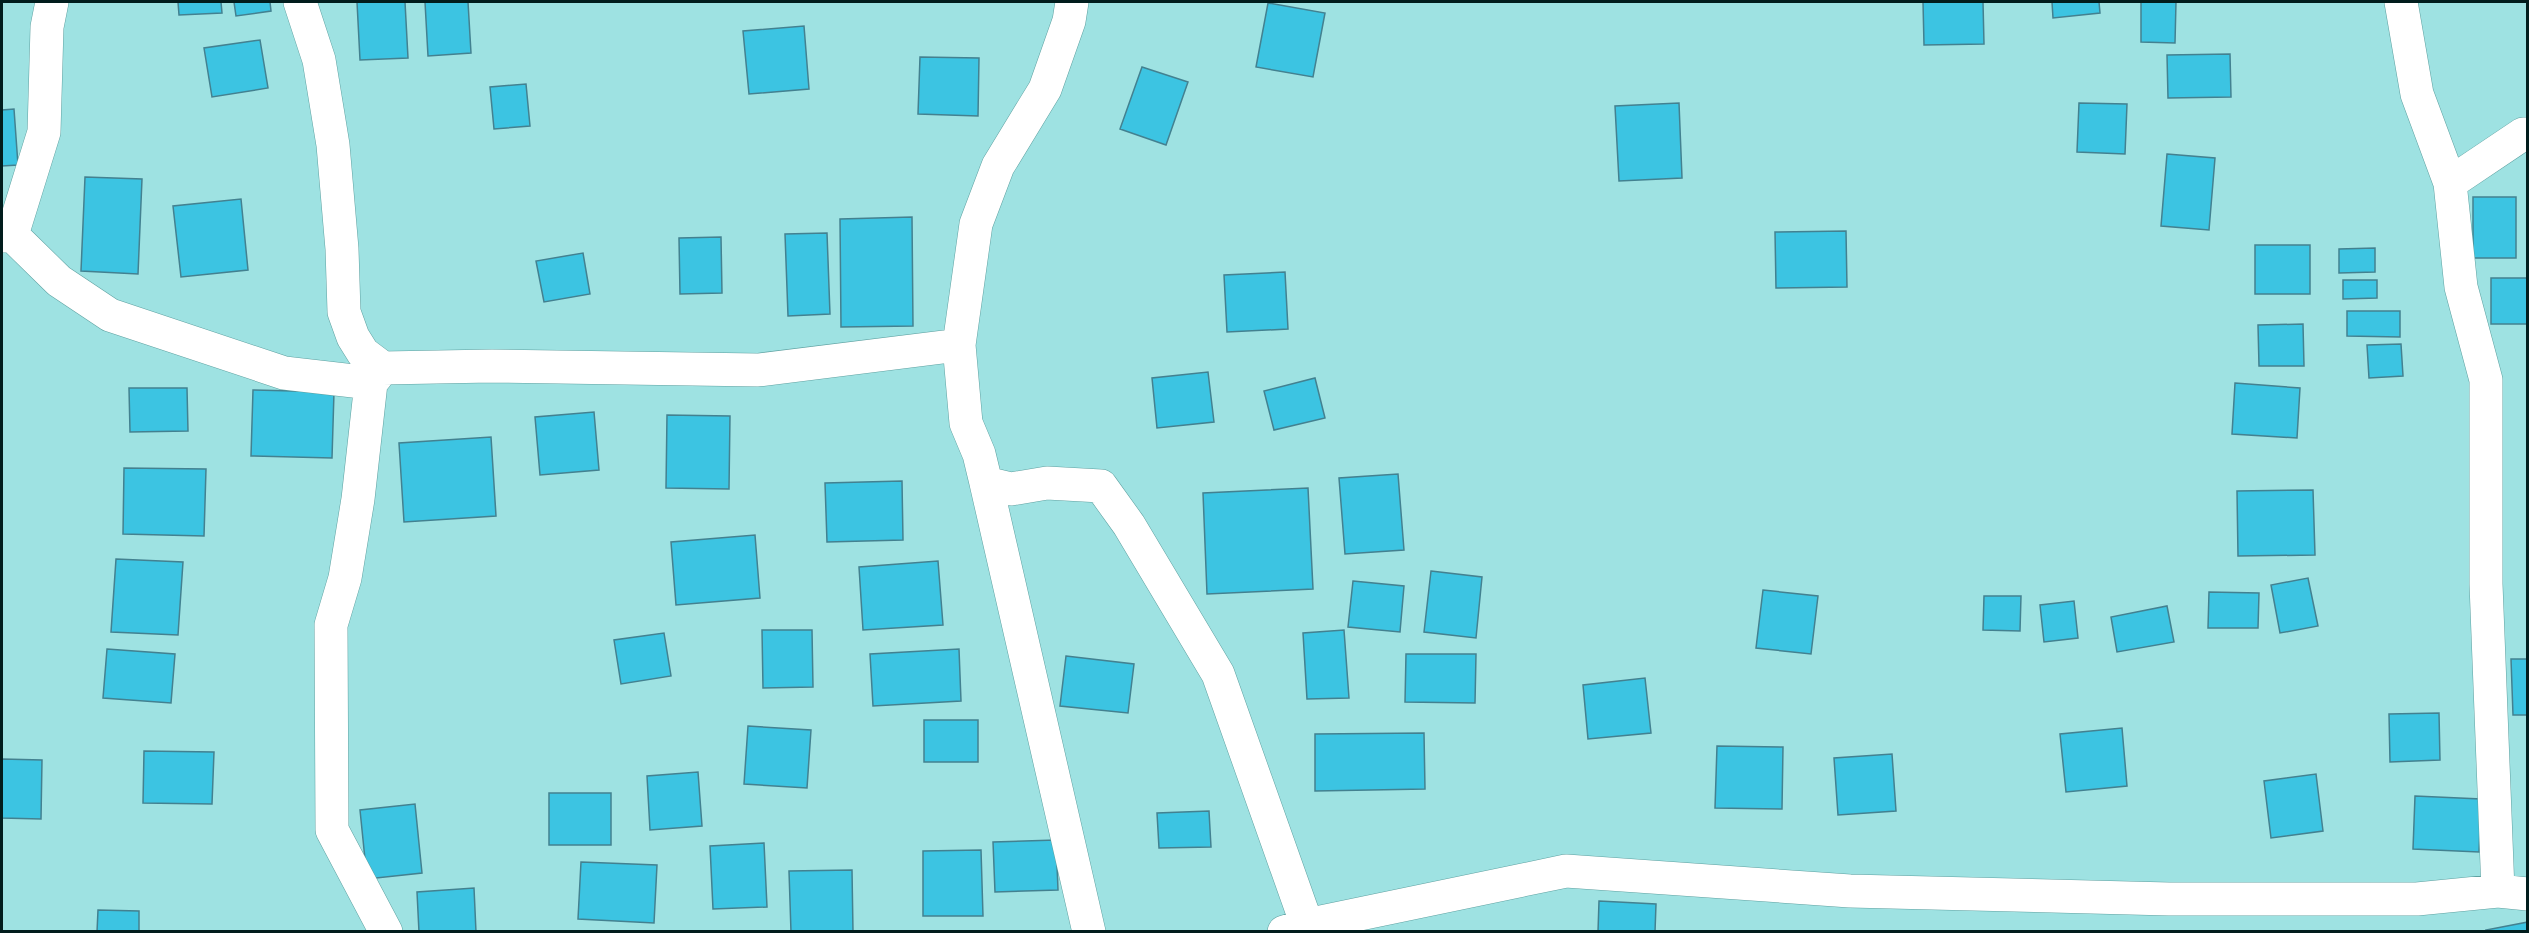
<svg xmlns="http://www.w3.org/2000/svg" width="2529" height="933" viewBox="0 0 2529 933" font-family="'Open Sans',sans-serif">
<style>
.building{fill:#3cc4e2;stroke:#438190;stroke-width:1.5}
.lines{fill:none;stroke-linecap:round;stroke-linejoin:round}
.street-casing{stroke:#5ea1a1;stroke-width:34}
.street{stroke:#fff;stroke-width:33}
</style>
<rect width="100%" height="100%" fill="#9ee2e2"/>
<!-- building -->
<path class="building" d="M178,2H221L222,13L179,15Z
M234,2H270L271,11L236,16Z
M357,2H405L408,58L360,60Z
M425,2H468L471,53L428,56Z
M1923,2H1983L1984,44L1924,45Z
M2052,2H2099L2100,13L2053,18Z
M2141,2H2176L2175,43L2141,42Z
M1268,3L1325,13L1313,77L1256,67Z
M804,26L809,89L749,94L743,31Z
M260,40L268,88L212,97L204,48Z
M2230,54L2231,97L2168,98L2167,55Z
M920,57L979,58L978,116L918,114Z
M1142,67L1188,82L1166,145L1120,129Z
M526,84L530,126L494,129L490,87Z
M1679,103L1682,178L1619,181L1615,106Z
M2079,103L2127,104L2125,154L2077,152Z
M14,109L18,165L2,166V110Z
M2167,154L2215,158L2209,230L2161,226Z
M85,177L142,179L138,274L81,271Z
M2473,197H2516V258H2473Z
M241,199L248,270L181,277L173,206Z
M912,217L913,326L841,327L840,219Z
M1846,231L1847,287L1776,288L1775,232Z
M827,233L830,314L788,316L785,234Z
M721,237L722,293L680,294L679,238Z
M2255,245H2310V294H2255Z
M2375,248V272L2339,273V249Z
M583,253L590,294L544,302L536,261Z
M1285,272L1288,329L1227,332L1224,275Z
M2491,278H2528V324H2491Z
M2343,280H2377V298L2343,299Z
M2347,311H2400V337L2347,336Z
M2303,324L2304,366H2259L2258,325Z
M2401,344L2403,376L2369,378L2367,345Z
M1208,372L1214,422L1157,428L1152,378Z
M1315,378L1325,418L1274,430L1264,391Z
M2235,383L2300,388L2297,438L2232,434Z
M129,388H187L188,431L130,432Z
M253,390L334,392L332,458L251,456Z
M594,412L599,470L540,475L535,417Z
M667,415L730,416L729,489L666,488Z
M491,437L496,516L404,522L399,443Z
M124,468L206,469L204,536L123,534Z
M1398,474L1404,550L1345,554L1339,478Z
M902,481L903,540L827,542L825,483Z
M1308,488L1313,589L1207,594L1203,493Z
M2313,490L2315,555L2238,556L2237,491Z
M755,535L760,598L676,605L671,542Z
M116,559L183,562L178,635L111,632Z
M938,561L943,625L863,630L859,567Z
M1431,571L1482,577L1476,638L1424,632Z
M2308,578L2318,626L2280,633L2271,585Z
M1353,581L1404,586L1400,632L1348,627Z
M1763,590L1818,596L1811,654L1756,648Z
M2209,592L2259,593L2258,628H2208Z
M1984,596H2021L2020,631L1983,630Z
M2074,601L2078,638L2044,642L2040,605Z
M2167,606L2174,642L2117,652L2111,617Z
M762,630H812L813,687L763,688Z
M1344,630L1349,698L1307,699L1303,633Z
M664,633L671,676L621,684L614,640Z
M107,649L175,654L171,703L103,698Z
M959,649L961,701L873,706L870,654Z
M1406,654H1476L1475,703L1405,702Z
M1066,656L1134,664L1128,713L1060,706Z
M2511,659H2528V715H2513Z
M1645,678L1651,733L1588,739L1583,685Z
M2439,713L2440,760L2390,762L2389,714Z
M924,720H978V762H924Z
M748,726L811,730L807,788L744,784Z
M2122,728L2127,786L2066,792L2060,734Z
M1424,733L1425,789L1315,791V734Z
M1717,746L1783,747L1782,809L1715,808Z
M144,751L214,752L212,804L143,803Z
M1892,754L1896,811L1838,815L1834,758Z
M2,759L42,760L41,819L2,818Z
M698,772L702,826L650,830L647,776Z
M2316,774L2323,831L2271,838L2264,781Z
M549,793H611V845H549Z
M2415,796L2481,799L2479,852L2413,849Z
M415,804L422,873L367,879L360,810Z
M1209,811L1211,847L1159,848L1157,813Z
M1056,840L1058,890L995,892L993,842Z
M764,843L767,907L713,909L710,846Z
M981,850L983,916H923V851Z
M581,862L657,865L654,923L578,919Z
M852,870L853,932H791L789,871Z
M474,888L476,932H419L417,892Z
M1599,901L1656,904L1655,932H1598Z
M98,910L139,911V932H97Z
M2528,922V932H2487L2486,930Z"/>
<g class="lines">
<defs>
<path id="street" d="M300,2L319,60L333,145L342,249L344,312L353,337L363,353L383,368L492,366L758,370L959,345
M1072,2L1069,21L1045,89L998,166L976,224L959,345L966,423L979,454L986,483L1011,489L1047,483L1101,486L1129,525L1218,674L1307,925L1284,932
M2401,2L2417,94L2450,183
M12,235L44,132L47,27L52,2
M2,236L12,235L59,281L110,315L284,373L371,383
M383,368L371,383L358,499L345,578L331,625L332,830L386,932
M986,483L1089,932
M2498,891L2486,584V380L2461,287L2450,183L2523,134H2528
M1307,925L1566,871L1850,891L2169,899H2417L2498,891L2528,894"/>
</defs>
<!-- street casing -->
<use href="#street" class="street-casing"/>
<!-- street -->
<use href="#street" class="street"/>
</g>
<!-- border -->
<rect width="2529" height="933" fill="none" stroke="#011d1d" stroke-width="6"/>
</svg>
